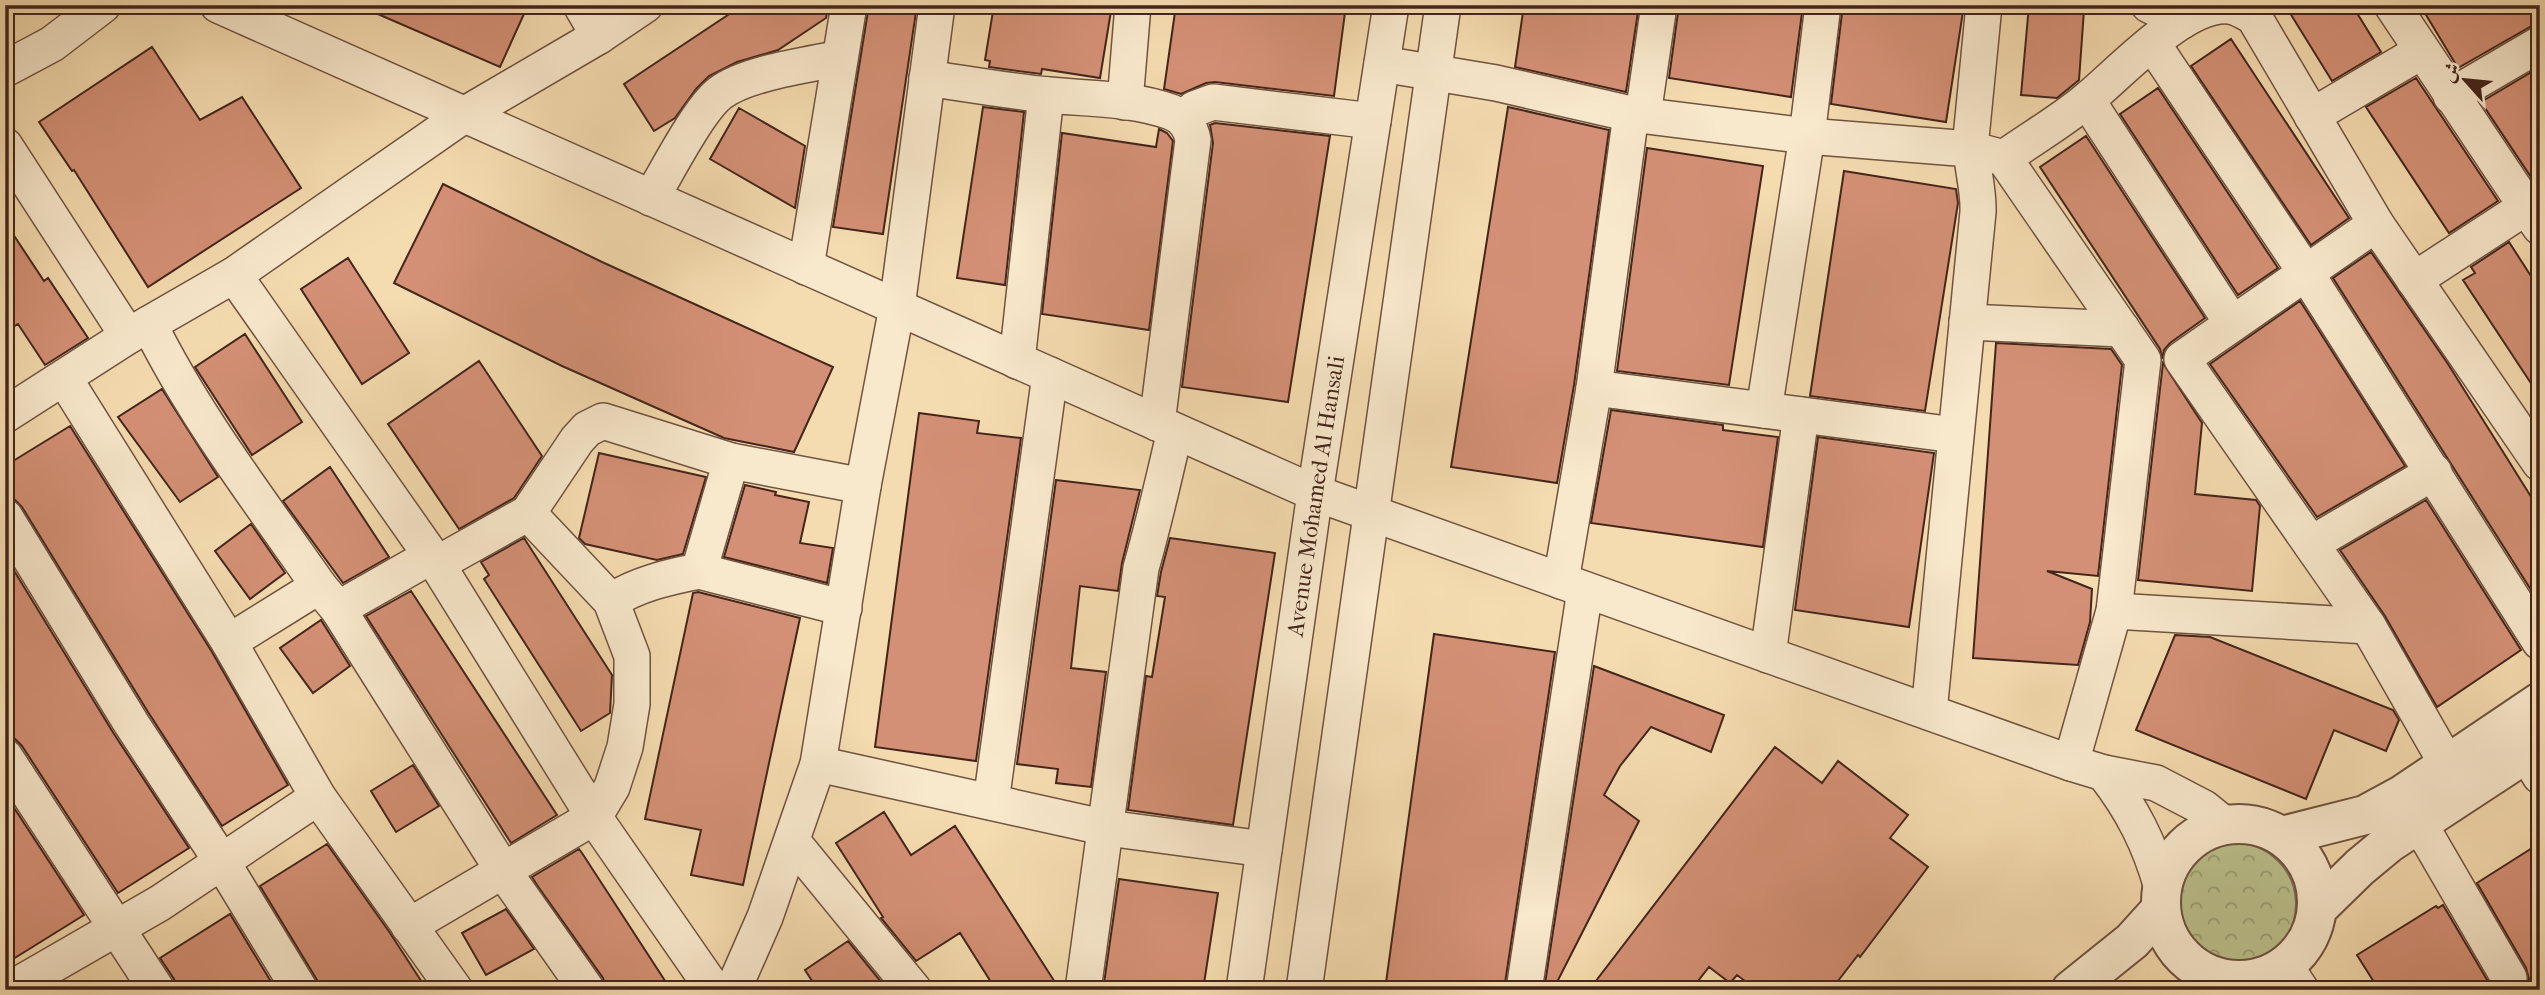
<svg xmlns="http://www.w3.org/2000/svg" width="2545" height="995" viewBox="0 0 2545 995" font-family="'IM FELL French Canon',Amiri,serif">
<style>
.forest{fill:url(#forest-crowns);stroke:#7f7253;stroke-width:2}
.building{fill:#d49076;stroke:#43251a;stroke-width:2}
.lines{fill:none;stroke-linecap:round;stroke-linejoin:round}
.minor-casing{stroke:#705340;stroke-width:38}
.tertiary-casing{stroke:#705340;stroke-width:42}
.minor{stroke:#f8e8cc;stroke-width:35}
.tertiary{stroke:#f8e8cc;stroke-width:38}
.labels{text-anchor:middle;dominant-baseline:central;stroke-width:6;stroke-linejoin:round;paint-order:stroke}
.street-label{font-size:23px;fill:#43251a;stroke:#f8e8cc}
</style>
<defs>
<pattern id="forest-crowns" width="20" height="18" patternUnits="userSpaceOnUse" patternTransform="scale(1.75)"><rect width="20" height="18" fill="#bbc08c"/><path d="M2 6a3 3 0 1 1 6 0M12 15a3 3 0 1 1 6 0" fill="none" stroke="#9a9c72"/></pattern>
</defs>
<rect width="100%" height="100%" fill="#f5dcb0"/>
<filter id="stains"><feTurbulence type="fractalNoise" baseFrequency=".00286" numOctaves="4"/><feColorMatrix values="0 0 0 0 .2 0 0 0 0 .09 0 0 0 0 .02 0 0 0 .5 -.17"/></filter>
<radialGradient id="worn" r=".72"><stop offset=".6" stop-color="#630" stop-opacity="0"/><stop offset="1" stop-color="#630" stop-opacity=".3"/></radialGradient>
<!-- forest -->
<path class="forest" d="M2174 904a61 61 0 1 1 122 0a61 61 0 1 1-122 0Z"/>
<!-- building -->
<path class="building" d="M357,5H528L500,67Z
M743,5H829L826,18L778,50L737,62L709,76L696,89L675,118L654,131L624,84Z
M869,5H917L883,234L833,227Z
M994,5H1112L1100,78L1042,69L1041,74L989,67L990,61L985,60Z
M1176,5H1346L1334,96L1215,82L1206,83L1181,94L1164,89Z
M1524,5H1639L1626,92L1515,67Z
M1679,5H1803L1791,97L1669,78Z
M1843,5H1964L1946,122L1831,104Z
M2029,5L2084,10L2079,80L2057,98L2021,95Z
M2285,5H2352L2381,52L2332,81Z
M2420,5H2540V24L2530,27L2458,68Z
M2231,39L2349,218L2311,245L2191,66Z
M152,47L200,120L242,97L301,188L148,287L74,170L72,171L39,122Z
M2540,67V179L2535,183L2481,102Z
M2416,78L2498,201L2449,233L2366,107Z
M2158,88L2278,268L2238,295L2120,114Z
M983,107L1024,112L1005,285L957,278Z
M1508,107L1609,130L1574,385L1557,483L1451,467Z
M739,108L805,146L795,208L710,159Z
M1215,123L1330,136L1288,402L1182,387L1213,143L1210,125Z
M1159,129L1167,133L1173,141L1149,330L1042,314L1062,133L1156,147Z
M2086,136L2205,318L2170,343L2164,350L2162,359L2160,349L2040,167Z
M1647,148L1763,166L1729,385L1617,371Z
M1844,171L1956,189L1958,203L1925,411L1810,396Z
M443,184L602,262L833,367L794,452L724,438L562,366L394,283Z
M5,222L44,281L48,278L88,338L45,365L18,324L5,332Z
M2509,242L2540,290V397L2463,280L2475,273L2471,267Z
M2371,252L2448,364L2540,511V604L2333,278Z
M348,258L409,353L362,384L301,289Z
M2300,301L2405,466L2317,517L2210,364Z
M245,334L302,422L252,455L195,367Z
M1996,343L2111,349L2122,365L2098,576L2047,571L2092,589L2090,622L2078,665L1973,658Z
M479,361L542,456L514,498L459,529L388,424Z
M2163,363L2202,423L2195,494L2256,500L2260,506L2252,591L2138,580Z
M162,389L218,477L180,502L118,417Z
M1611,410L1723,425V430L1778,437L1763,547L1591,523Z
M919,413L979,421L977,433L1021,438L976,761L875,747Z
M70,426L212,652L288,785L222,826L148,712L22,507L15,500L5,497V466Z
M1818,437L1934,453L1909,627L1795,610Z
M599,453L706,477L683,554L657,560L585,544L579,538Z
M330,467L389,557L343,583L283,501Z
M1056,480L1140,490L1122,563L1118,591L1080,586L1071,668L1106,672L1091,787L1056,783L1058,769L1017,764Z
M745,485L776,492L775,495L809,502L800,543L833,548L827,583L724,557Z
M2426,500L2521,650L2437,707L2385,616L2340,550Z
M251,524L285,573L250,599L215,551Z
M524,538L612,675L610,713L581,731L484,579L489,575L481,562Z
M1170,538L1275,553L1233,825L1128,810L1146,676L1152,677L1165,597L1157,596L1161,572Z
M5,556L114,734L189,848L118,893L22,746L15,739L5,737Z
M411,591L557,815L511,843L366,616Z
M698,592L800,618L743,885L691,875L701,830L645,819L693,593Z
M321,620L350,666L313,693L280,648Z
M1434,634L1555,652L1504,990H1385Z
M2175,635L2210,637L2393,710L2399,720L2386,751L2334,730L2306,799L2136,730Z
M1594,666L1724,715L1711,752L1651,727L1620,766L1604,795L1639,821L1553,990H1544Z
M1775,747L1822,783L1838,761L1908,815L1890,838L1928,867L1860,957L1858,955L1831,990H1757L1737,975L1730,983L1709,967L1691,990H1589Z
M413,765L439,806L396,832L371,791Z
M5,794L84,915L5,964Z
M884,812L911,855L955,826L1060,990H996L960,933L916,961L881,918L883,917L836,843Z
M2540,843V990H2525L2529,979L2526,968L2477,883Z
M327,844L390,933L427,990H320L317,980L260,886Z
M579,849L582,853L671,990H607L603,978L537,885L532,877Z
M1119,879L1218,893L1203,990H1103Z
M2443,905L2493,990H2379L2357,955L2436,906L2438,908Z
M506,909L534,949L486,975L462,933Z
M230,914L276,990H177L174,979L160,958Z
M848,941L882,983L871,990H818L805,970Z"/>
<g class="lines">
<defs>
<g id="minor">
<path d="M218,5L1315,493L2071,763L2104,773L2156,783L2204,808L2225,825"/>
<path d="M581,5L599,36"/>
<path d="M2149,5L2182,21"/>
<path d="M2392,5L2540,227"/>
<path d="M2152,43L2306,273L2540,642"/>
<path d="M1382,64L1496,83L1631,114L1807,136L1970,149L2004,158C2032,138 2062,121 2088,99C2121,72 2184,2 2229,6C2238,7 2247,13 2254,17L2376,224L2540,463"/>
<path d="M5,69L52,44L103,5"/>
<path d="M927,78C968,84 1008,91 1049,95C1089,99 1133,98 1171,112C1184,117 1191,128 1193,140L1157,423"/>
<path d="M2451,96L2540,44"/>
<path d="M2087,100L2232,323"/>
<path d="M1125,102L1133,5"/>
<path d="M1643,115L1659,5"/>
<path d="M2312,116L2422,51"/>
<path d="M1184,120L1194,109L1213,102L1373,121"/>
<path d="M5,146L128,336"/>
<path d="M2004,158L2143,360L2114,611L2071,763"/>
<path d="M651,198C667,172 698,110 720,93C746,73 807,65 840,58"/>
<path d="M2376,224L2182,359L2368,626L2447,764"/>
<path d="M806,267L849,5"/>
<path d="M234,275L437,564L594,817L714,990"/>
<path d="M2414,280L2526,207"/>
<path d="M1967,322L2122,329"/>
<path d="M149,324C195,417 260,501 319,586"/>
<path d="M1017,361L1046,95"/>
<path d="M64,378L229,642L318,797L455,990"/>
<path d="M1594,388L1955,435"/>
<path d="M1764,410L1807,136L1823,5"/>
<path d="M5,415L128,336L234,275L464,115L599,36L645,5"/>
<path d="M5,517L131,723L222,862L300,990"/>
<path d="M2311,544L2434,472"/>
<path d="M437,564L528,513L577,440L587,429L603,421L731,461L863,486"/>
<path d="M699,571L844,608"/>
<path d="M1561,581L1594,388L1631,114"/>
<path d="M611,601C638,584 668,577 699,571L731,461"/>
<path d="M338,609L504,872L587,990"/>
<path d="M2114,611L2368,626"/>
<path d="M229,642L319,586L338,609L431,556"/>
<path d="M1768,655L1801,415"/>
<path d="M1929,712L1978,212C1979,186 1970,163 1971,138L1984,5"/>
<path d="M2526,753L2540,776"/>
<path d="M5,757L157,990"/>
<path d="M818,764L1107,828L1264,849"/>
<path d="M2104,773C2132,809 2150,844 2162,888"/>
<path d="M991,802L1050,375"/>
<path d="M2419,823L2509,978"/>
<path d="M792,841L914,990"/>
<path d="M409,926L594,817L612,787L625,747L632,704V656L611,601L528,513"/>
<path d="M2285,966L2301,990"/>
<path d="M9,990L160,903L318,797"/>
<path d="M733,990L765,917L818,764L863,486L897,307L937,5"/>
<path d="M1083,990L1141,568C1154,523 1164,477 1175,431"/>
<path id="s1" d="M1244,990L1315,493L1391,5"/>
<path d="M1304,990L1443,5"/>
<path d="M1524,990L1585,590"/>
</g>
<path id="tertiary" d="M2161 902a78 78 0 1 1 156 0a78 78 0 1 1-156 0Z
M2282,836L2365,815L2402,795L2540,702
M2318,908L2360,867L2389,843L2540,744
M2071,990L2132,941L2160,910"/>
</defs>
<!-- minor casing -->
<use href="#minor" class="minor-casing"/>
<!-- tertiary casing -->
<use href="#tertiary" class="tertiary-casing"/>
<!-- minor -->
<use href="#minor" class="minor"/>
<!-- tertiary -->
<use href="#tertiary" class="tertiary"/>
</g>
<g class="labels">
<!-- street labels -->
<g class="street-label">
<text stroke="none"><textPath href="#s1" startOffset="499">Avenue Mohamed Al Hansali</textPath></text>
</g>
</g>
<!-- margin -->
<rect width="2545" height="995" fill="none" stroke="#f5dcb0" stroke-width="28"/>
<rect x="7" y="7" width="2531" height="981" fill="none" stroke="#43251a" stroke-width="3.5"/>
<rect x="14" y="14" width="2517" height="967" fill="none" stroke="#43251a" stroke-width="2"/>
<!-- north arrow -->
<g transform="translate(2465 80) rotate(297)" stroke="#f8e8cc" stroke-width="5" paint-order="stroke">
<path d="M0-5L12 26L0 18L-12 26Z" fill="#43251a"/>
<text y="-10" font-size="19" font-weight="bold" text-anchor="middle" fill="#43251a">ش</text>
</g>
<rect width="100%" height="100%" filter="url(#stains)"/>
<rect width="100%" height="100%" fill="url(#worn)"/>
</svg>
